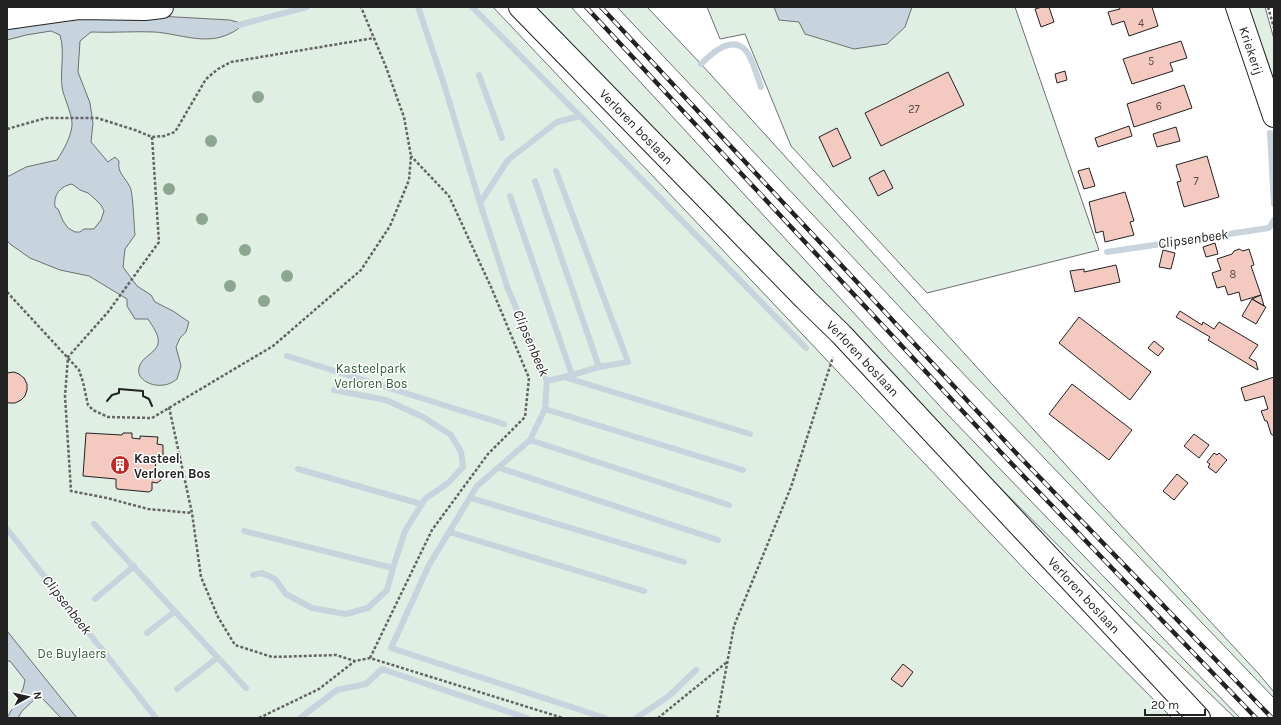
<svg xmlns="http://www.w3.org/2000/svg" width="1281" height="725" viewBox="0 0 1281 725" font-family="Karla,sans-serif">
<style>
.green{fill:#e0efe3;stroke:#6f6f6f}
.water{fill:#c7d3dd;stroke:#6f6f6f;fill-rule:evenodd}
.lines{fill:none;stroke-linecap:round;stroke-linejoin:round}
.stream{stroke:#c7d3dd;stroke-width:6}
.building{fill:#f3c9c0;stroke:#222}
.minor-casing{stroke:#222;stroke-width:24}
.path{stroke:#646464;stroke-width:2.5;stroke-dasharray:3 2;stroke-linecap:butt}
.minor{stroke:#fff;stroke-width:22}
.rail-casing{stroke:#222;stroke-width:4.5}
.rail{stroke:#fff;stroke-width:3;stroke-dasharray:9;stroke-linecap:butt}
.wall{stroke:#222;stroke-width:2}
.tree{fill:#8da692}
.labels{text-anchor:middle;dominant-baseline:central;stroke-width:3;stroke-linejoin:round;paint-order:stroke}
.number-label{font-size:11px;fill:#564c4a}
.street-label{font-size:13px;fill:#222;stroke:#fff}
.park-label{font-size:13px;fill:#2f5e38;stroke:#fff}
.poi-label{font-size:13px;font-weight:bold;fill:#222;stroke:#fff;text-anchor:start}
.water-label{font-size:14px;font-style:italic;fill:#222;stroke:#fff}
</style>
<rect width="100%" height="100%" fill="#fff"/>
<!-- green -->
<path class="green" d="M16,7H493L1029,574L1172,718H7V12Z
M535,7H571L949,416L1240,718H1235L1122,609L932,420Z
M617,7H647L701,64L1094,496L1258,673L1274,692V698L910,318Z
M707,7H1015L1099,250L927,293L791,146L745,34L720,39Z
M1242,7H1265L1274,39V99Z"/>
<!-- water -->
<path class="water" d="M774,7H912L905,27L887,44L854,49L805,34L799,22L779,20Z
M158,16L230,20L244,24C240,27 236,31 231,33C207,46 180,34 155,32C134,31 112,33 91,32L80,41L78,72L90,103L93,123L91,142L108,162L115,157L119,161C117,173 125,177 130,187C133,192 134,226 135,235L125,249L123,267L137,286L151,295L155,302L173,311L189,322L186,332L180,338L176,347L181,366L177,379C173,382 168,385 163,385C153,387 136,380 139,368C141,357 155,354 158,344C160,335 152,326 148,319H135L127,306V299L89,276L60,270L30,258L10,244L7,240V176H9L26,167L57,160C64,149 70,139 72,126C73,115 64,99 62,87C60,70 65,52 60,35L51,31L26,35L7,40V24L23,20ZM72,184L80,190L88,193L95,199L101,205L104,211L101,220L94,229H84L80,232H75L68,228L63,221L58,209L55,207C53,194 61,186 72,184Z
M7,631L77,718H61L43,699L37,697L22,711L18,718H7L23,689L25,680L10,661H7Z"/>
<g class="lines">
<!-- stream -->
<path class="stream" d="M418,7L443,81L480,203
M472,7L580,116L806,348
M235,26L307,7
M701,64C713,52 733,34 747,52C752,59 758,78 761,87
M479,75L502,138
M580,116L557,122L508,160L480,203L508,289L547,381L545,409L530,440L477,486L429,565L391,648L605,718
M1270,133L1274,204
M556,171L628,362L599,367
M535,181L599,367L572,375
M510,196L572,375L547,381
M1107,252L1269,228L1274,220
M287,356L504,424
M564,377L750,434
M545,409L743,470
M530,440L729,505
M500,468L718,540
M298,469L421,504
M471,498L684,562
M94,524L246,688
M7,529L156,718
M244,531L393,568
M449,532L644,591
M253,575L262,573L275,579L286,594L312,608L346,614L368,608L387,590L393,568L405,531L425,499L448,483L463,467L461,452L451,435L423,417L386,400L334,390
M95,599L134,566
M147,633L175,611
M177,689L217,658
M300,718L337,690L366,684L382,669L527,718
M636,718L669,696L696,670"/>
</g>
<!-- building -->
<path class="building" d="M1042,7H1049L1054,22L1041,27L1035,9Z
M1119,7H1152L1158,26L1129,36L1124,21L1112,25L1108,12L1120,9Z
M1181,41L1187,58L1170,63L1173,71L1132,84L1123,59Z
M1065,71L1067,80L1057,83L1055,74Z
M948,72L964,105L881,146L865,113Z
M1184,85L1192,108L1134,127L1127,104Z
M1129,126L1132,136L1098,147L1095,138Z
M1176,127L1180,141L1157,147L1153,134Z
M837,128L851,158L833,167L819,137Z
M1207,156L1219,197L1184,207L1177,182L1181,181L1176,165Z
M1089,168L1095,186L1084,189L1078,171Z
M884,170L893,188L878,196L869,178Z
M1125,192L1134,221L1130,222L1134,235L1105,242L1103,231L1096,233L1089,202Z
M1215,243L1218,254L1206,257L1203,247Z
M1239,249L1243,251L1249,249L1254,265L1251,266L1261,295L1241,301L1239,292L1228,295L1225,286L1217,288L1212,273L1221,270L1217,259L1232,254L1234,251Z
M1163,250L1175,253L1171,269L1159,267Z
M1116,265L1120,282L1075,292L1070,271L1084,269V272Z
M1261,295L1264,306L1252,299Z
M1252,299L1266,307L1256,324L1242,316Z
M1180,311L1202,325L1203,322L1214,329L1219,322L1258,345L1249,358L1256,362L1258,370L1208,340L1210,337L1176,317Z
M1079,317L1151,372L1130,400L1059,343Z
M1154,341L1164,349L1158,356L1148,348Z
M14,372L19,374L24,378L27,384V390L25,396L21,400L15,403H9L7,402V373Z
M1274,377V436L1271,434L1267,421H1265L1261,411L1268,409L1264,396L1245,401L1241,388Z
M1072,384L1132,430L1109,460L1049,414Z
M86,433L122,435L123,433H132V438L140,439V436L158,437L157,444L163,445V458H156L155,472H158L161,475V480L157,483L152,482V490L149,492L117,489L116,487V479L83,476Z
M1194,434L1209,445L1199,458L1184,446Z
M1214,453L1217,455L1219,453L1227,460L1216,473L1208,467L1210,464L1207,462Z
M1177,474L1188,483L1174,500L1163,491Z
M903,664L913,672L902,687L891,679Z"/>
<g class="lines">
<defs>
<g id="minor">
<path id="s1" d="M520,7L805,299L841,334L1199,718"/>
<path id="s2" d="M1237,7L1274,116"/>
<path d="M7,18L78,8L145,9L162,7"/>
</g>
</defs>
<!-- minor casing -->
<use href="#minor" class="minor-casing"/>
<!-- path -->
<path class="path" d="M1268,7L1274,28
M7,129L46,118H97L135,130L152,137L164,136L175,132L206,79L218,69L231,62L374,38
M152,137L159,242L108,312L68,357L65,396L71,491L107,498L148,509L192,513
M7,292L79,370L83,382L88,405L93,410L108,417L152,418L273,346L361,270L390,226L409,180L411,156L404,117L386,67L361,7
M169,407L192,513L201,577L218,617L235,645L272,657L336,655L355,661
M370,658L432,530L488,454L525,417L529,378L491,287L449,196L411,156
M259,718L319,689L355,661L370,658L563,718
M658,718L727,662
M717,718L734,626L791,487L833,357"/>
<!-- minor -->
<use href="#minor" class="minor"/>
<defs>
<path id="rail" d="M586,7L1010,462L1256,718
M601,7L1018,455L1272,718"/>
</defs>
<!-- rail casing -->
<use href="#rail" class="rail-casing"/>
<!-- rail -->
<use href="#rail" class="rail"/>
<!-- wall -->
<path class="wall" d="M107,401L112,395L119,393V389L143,391V396L149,399L152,406"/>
</g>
<!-- trees -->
<g class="tree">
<circle cx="258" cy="97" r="6"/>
<circle cx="211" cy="141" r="6"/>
<circle cx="169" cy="189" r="6"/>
<circle cx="202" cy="219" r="6"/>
<circle cx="245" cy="250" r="6"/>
<circle cx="287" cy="276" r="6"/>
<circle cx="230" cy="286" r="6"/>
<circle cx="264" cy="301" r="6"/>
</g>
<!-- icons -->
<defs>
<symbol id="building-disc" viewBox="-11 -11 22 22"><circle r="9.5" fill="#c62828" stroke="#fff"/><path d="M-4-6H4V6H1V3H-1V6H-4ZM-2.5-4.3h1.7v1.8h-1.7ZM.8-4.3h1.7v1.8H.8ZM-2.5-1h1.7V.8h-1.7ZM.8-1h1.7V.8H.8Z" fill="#fff"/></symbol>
</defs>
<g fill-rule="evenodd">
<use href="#building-disc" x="109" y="454" width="22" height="22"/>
</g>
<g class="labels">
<!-- number labels -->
<g class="number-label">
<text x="1141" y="23">4</text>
<text x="1151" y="61">5</text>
<text x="1159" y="106">6</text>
<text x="914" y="109">27</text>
<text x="1196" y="181">7</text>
<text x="1233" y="274">8</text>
</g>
<!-- street labels -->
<g class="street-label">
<text stroke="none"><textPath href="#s2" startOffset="46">Kriekerij</textPath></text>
<text stroke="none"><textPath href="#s1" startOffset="167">Verloren boslaan</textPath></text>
<text stroke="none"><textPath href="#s1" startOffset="491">Verloren boslaan</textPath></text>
<text stroke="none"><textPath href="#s1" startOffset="815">Verloren boslaan</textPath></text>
</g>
<!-- park labels -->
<g class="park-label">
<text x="371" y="368">Kasteelpark<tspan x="371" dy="15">Verloren Bos</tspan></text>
<text x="72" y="653">De Buylaers</text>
</g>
<!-- poi labels -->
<g class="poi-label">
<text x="134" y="458">Kasteel<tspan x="134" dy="15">Verloren Bos</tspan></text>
</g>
<!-- water labels -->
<g class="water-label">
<text transform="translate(1193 239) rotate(-8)">Clipsenbeek</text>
<text transform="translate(531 343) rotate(67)">Clipsenbeek</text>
<text transform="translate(67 605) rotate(52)">Clipsenbeek</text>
</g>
</g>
<!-- border -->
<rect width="1281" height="725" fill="none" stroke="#222222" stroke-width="16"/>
<!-- north arrow -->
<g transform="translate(28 697) rotate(82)" stroke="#ffffff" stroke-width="3" paint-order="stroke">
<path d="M0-3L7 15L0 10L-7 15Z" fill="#222222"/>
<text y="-6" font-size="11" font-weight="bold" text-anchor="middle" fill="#222222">N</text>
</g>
<!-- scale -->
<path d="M1145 709v6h60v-6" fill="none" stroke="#222222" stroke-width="2"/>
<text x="1151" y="709" font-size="12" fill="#222222" stroke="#ffffff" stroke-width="3" paint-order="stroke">20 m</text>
</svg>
